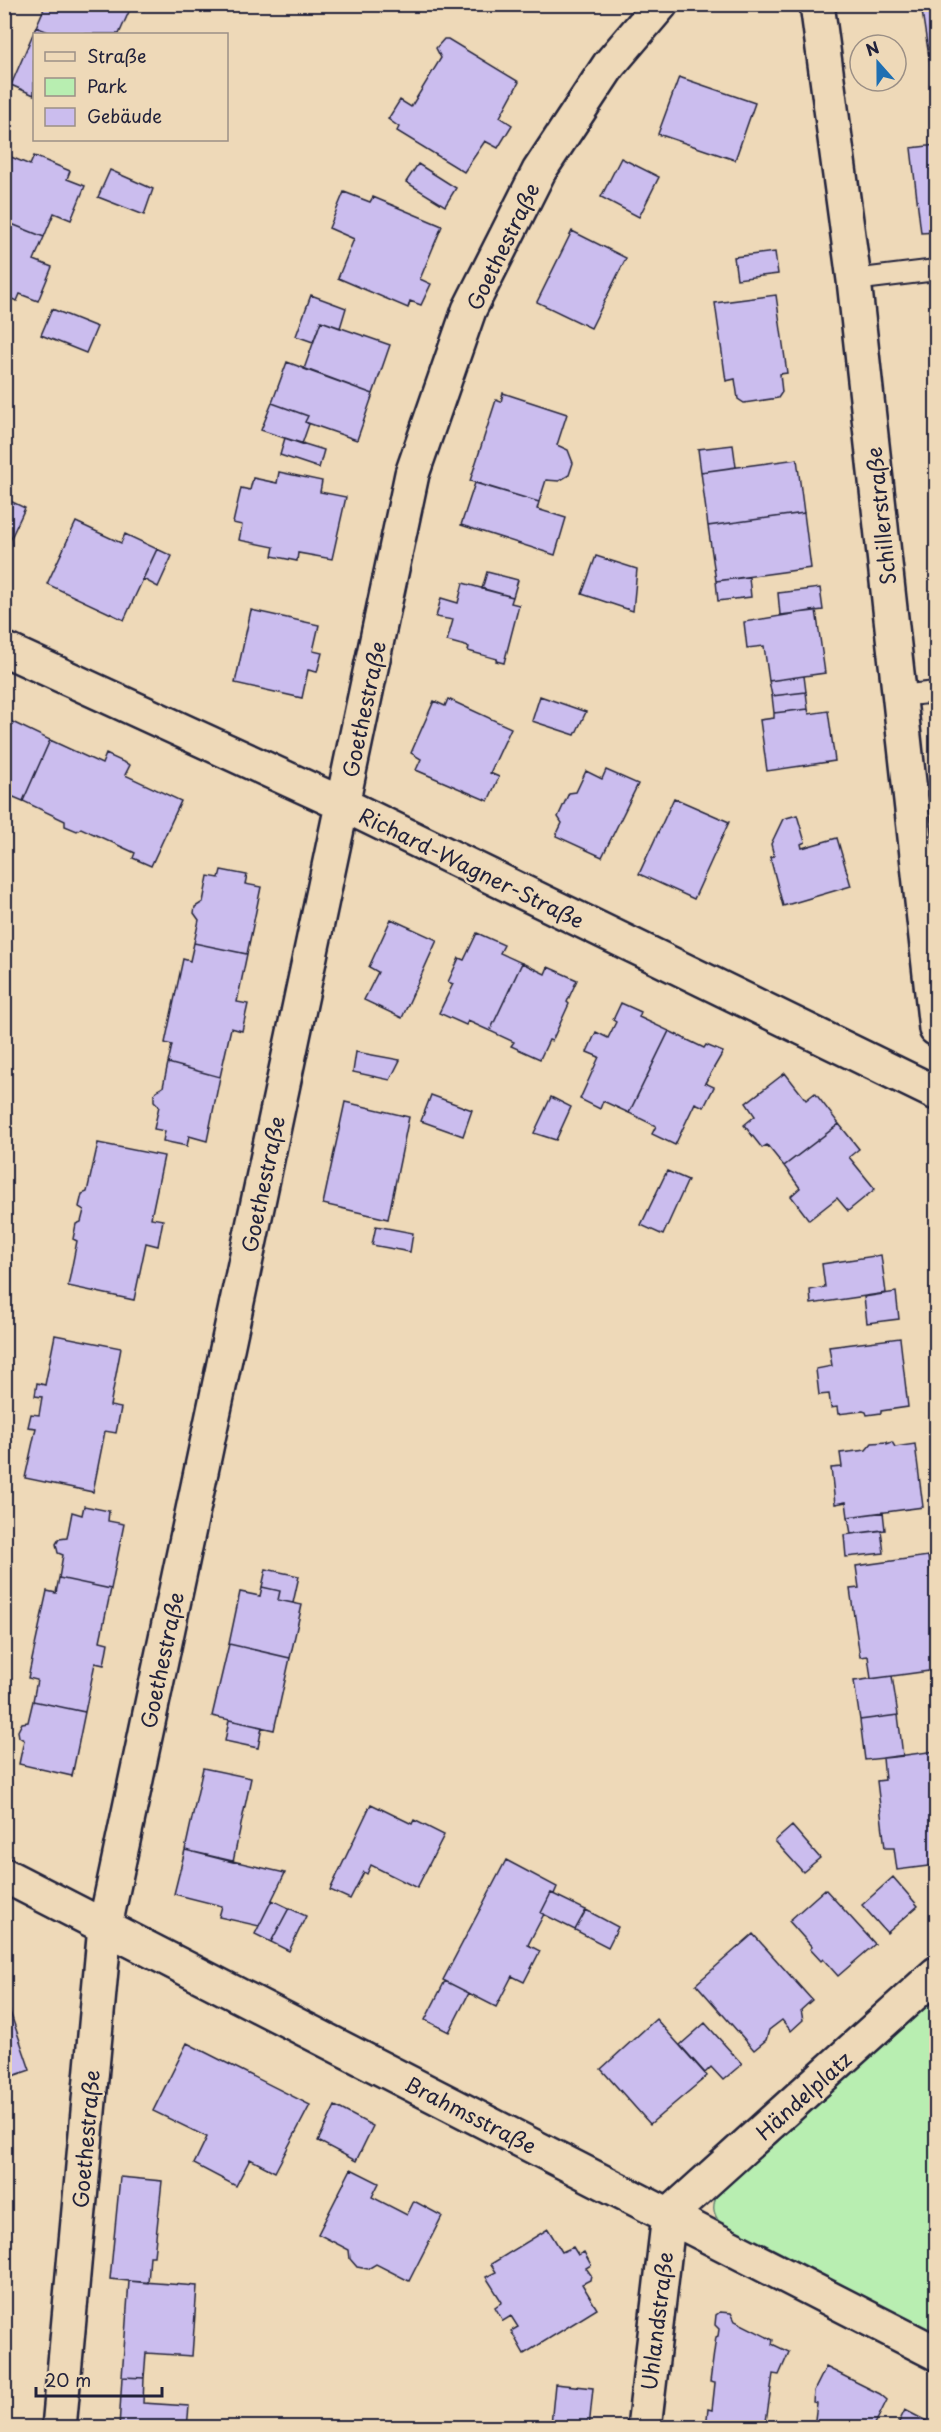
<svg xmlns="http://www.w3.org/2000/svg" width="941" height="2432" viewBox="0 0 941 2432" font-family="'Playpen Sans',sans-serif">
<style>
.green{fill:#b8eeb1;stroke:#6d8876;stroke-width:1.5}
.building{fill:#cbbdee;stroke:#22223b;stroke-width:1.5}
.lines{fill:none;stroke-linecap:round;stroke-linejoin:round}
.service-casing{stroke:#22223b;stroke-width:24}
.minor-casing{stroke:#22223b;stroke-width:38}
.service{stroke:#eed9b8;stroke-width:20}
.minor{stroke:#eed9b8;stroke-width:33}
.labels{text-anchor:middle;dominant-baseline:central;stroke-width:4.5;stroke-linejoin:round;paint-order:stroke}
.street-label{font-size:21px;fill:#22223b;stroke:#eed9b8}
</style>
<rect width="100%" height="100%" fill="#eed9b8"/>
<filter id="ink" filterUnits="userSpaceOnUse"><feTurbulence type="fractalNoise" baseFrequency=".0167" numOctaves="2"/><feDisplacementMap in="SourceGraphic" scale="12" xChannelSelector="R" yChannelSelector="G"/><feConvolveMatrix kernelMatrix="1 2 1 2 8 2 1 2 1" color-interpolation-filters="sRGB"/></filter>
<g filter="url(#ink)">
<!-- green -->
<path class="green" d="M936,1995V2333L722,2226C711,2212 712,2205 719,2189Z"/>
<!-- building -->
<path class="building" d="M46,4H147L144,10L132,5L119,34H53L36,27Z
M936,8V82L933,83L922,11Z
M36,27L53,34H34V95L11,85Z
M444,39H448L519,82L500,117L512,125L498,148L485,141L464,172L397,131L399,127L388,119L400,100L411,107L441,58L436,48Z
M679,77L755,103L735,160L658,134Z
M936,145V232L921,233L911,148Z
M4,154L30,165L34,156L70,171L67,179L85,186L71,220L54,213L44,237L4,221Z
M621,158L659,177L639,217L601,197Z
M418,164L456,188L445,206L406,182Z
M110,170L153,189L144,215L98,197Z
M344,192L370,202L373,197L442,226L420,279L431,284L421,305L410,301L408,308L338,278L354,239L329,228Z
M4,221L44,237L34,260L52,267L38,301L20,294L17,301L4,296Z
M572,231L626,258L591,328L537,302Z
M775,252L778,274L737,279L734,257Z
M311,295L346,308L340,328L321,321L313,342L296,336Z
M776,295L787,373L780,374L782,392L778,398L744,403L738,399L735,379L726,381L715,303Z
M52,309L97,327L86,353L41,335Z
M321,321L390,345L373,394L304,369Z
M287,362L373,394L357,440L305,422L308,416L272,403Z
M503,393L567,414L557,445L568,450L573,463L569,475L559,481L546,480L539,502L470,481L496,400L501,402Z
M272,403L308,416L305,422L309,424L302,444L261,430Z
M285,438L324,450L319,468L280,455Z
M733,445L736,467L701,472L698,449Z
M797,459L804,513L708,526L701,472Z
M279,472L322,481L320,492L346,497L332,559L298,553L297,561L272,556L274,547L239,540L242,525L233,523L241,488L250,490L253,478L277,483Z
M475,483L539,502L537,509L566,518L555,555L461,525Z
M4,498L25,508L4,553Z
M804,513L811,568L716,581L708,526Z
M76,522L121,543L125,534L157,549L124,620L47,584Z
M157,549L172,556L158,587L143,579Z
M596,556L637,569L633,611L582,594Z
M487,572L518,580L513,597L482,589Z
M749,577L751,597L718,601L716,581Z
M463,583L513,597L511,603L519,605L504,663L496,661L497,659L468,651L469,647L447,641L453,620L436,617L441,598L458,603Z
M820,588L823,610L780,615L778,593Z
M251,610L319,625L313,651L322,653L317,672L308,670L302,698L235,683Z
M816,610L825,673L769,681L764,646L747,648L744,622Z
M804,676L806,692L772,696L769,681Z
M806,692L808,709L774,713L772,696Z
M540,696L586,712L575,735L532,721Z
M448,699L511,728L490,773L499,777L488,801L416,770L421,759L411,753L434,701L445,706Z
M808,709L809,714L828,711L835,761L767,771L760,720L774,718V713Z
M4,718L50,740L23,801L4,793Z
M50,740L102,764L106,754L130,765L125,775L181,801L151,866L133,858L135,853L81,828L77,831L65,826V821L23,801Z
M606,770L638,784L602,857L556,836L562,823L558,817L569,793L576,792L586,771L602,779Z
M674,798L729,822L694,899L639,874Z
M797,815L805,842L801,844L802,848L837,838L851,886L783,906L770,857L774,856L771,844L783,819Z
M221,870L247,875L245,884L261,887L247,954L194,943L199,920L194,913L195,907L203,902L208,876L219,878Z
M391,919L437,940L402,1018L364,1000L378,972L369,967Z
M477,933L504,945L500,953L522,963L490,1031L468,1021L466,1025L439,1013L453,984L448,982L459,958L464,960Z
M194,943L247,954L237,1002L248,1004L242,1031L231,1028L220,1077L168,1063L172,1045L165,1043L183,959L190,961Z
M522,963L545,974L548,967L577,980L567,1002L569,1004L552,1041L549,1040L540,1059L511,1046L514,1042L490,1031Z
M621,1003L641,1012L639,1017L669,1031L629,1113L603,1101L600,1109L580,1099L599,1057L587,1052L596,1032L608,1038L616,1022L613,1020Z
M669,1031L704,1048L706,1045L723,1052L705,1083L714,1087L704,1107L695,1103L675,1145L652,1134L656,1126L629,1113Z
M356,1052L400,1060L390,1080L353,1072Z
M168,1063L220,1077L207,1141L189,1136L187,1146L163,1141L165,1131L154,1129L159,1106L154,1101V1095L156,1091L163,1087Z
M785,1073L806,1100L815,1093L839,1124L784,1166L767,1145L762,1148L744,1125L755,1116L746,1103Z
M431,1095L472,1110L463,1136L421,1121Z
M551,1097L571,1107L556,1140L534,1133Z
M345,1102L409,1117L388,1219L323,1204Z
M839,1124L859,1149L849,1157L875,1189L848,1211L837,1198L809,1220L791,1196L800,1188L784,1166Z
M98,1143L164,1156L151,1218L163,1220L158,1246L146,1243L134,1300L68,1286L77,1241L73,1239L76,1224L81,1222L84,1210L79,1207L82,1194L87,1192Z
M667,1171L688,1180L663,1235L641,1225Z
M376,1226L413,1233L410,1252L372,1245Z
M881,1255L886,1293L811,1304L810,1290L825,1287L822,1264Z
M896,1292L899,1319L867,1323L864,1297Z
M55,1335L121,1348L110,1406L121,1408L116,1433L105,1431L93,1492L25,1478L36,1428L28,1427L31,1414L39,1415L42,1397L35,1396L37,1383L45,1385Z
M900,1338L908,1407L881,1411V1413L867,1415L866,1412L863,1411L838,1414L837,1407L831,1408L829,1394L819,1395L816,1369L832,1366L829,1347Z
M887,1442V1444L892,1442L895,1447L915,1444L923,1507L848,1517L846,1502L835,1504L831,1468L842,1467L840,1453L866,1450L872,1443Z
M84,1506L109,1511L108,1521L124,1524L111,1589L59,1578L63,1555L58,1553L56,1544L59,1539L67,1538L72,1512L82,1515Z
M883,1512L885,1530L851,1534L848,1517Z
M881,1530L884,1553L846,1557L844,1535Z
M928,1556L936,1603V1670L871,1679L868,1656L860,1657L850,1589L859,1588L856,1566Z
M266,1569L299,1576L293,1603L278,1600L280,1591L262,1587Z
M59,1578L111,1589L100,1641L108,1643L104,1665L95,1663L85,1712L33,1701L37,1680L28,1678L47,1591L56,1593Z
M262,1587L280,1591L278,1600L302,1605L290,1658L229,1644L240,1592L260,1596Z
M229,1644L290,1658L274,1730L212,1716Z
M892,1676L898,1715L860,1720L854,1681Z
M33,1701L85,1712L72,1776L19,1764L24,1740L19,1737L18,1731L22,1723L28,1722Z
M898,1715L903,1756L865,1760L860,1720Z
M229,1720L262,1727L258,1748L225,1741Z
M936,1751V1865L897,1870L894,1848H885L877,1781L885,1780L883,1758Z
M203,1768L251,1778L233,1862L185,1850Z
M371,1804L412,1824L414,1820L444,1835L417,1888L371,1865L367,1874L364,1872L350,1899L330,1890Z
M792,1826L820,1858L803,1872L775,1841Z
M185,1850L285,1873L259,1926L219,1917L222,1906L174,1894Z
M506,1860L557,1887L554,1894L551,1893L541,1913L544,1914L528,1945L540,1951L524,1982L512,1976L496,2007L443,1980Z
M893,1877L918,1906L887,1933L862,1905Z
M825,1889L875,1944L838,1976L823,1959L821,1961L810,1949L812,1947L789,1921Z
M551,1893L586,1910L575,1930L541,1913Z
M272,1900L289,1908L271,1942L255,1934Z
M289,1908L306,1916L289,1951L271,1942Z
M586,1910L618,1927L608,1947L575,1930Z
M753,1934L812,2000L801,2010L803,2020L791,2031L782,2020L769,2030L766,2040L754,2050L696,1984Z
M445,1981L469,1993L449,2032L425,2020Z
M8,2006L30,2070L4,2079V2008Z
M656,2019L707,2076L650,2124L601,2069Z
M705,2023L742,2064L723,2080L711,2067L705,2073L680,2045Z
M187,2043L310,2105L275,2172L250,2159L236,2186L194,2164L207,2137L153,2111Z
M335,2106L373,2126L356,2161L318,2141Z
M351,2169L379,2183L372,2197L407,2215L414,2201L442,2216L409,2281L376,2264L368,2269L357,2267L350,2259L349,2250L318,2234Z
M120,2177L162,2181L154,2256H150L148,2283L110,2279Z
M548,2229L562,2252L573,2247L578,2255L584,2252L591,2265L586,2268L591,2275L590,2280L582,2284L597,2309L524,2354L511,2331L518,2327L511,2316L503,2321L495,2307L502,2302L486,2277L496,2272L491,2264Z
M129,2281L197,2286L192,2356L146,2353L144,2378L122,2377Z
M720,2312L731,2313L735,2321L773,2340L772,2344L789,2352L779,2375L773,2374L765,2428H706L708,2409L712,2410L715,2383L710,2382L716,2337L718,2336L719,2329L715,2325L716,2315Z
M826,2367L880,2394L887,2400L873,2428H814L817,2403L813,2402L814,2391Z
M122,2377L144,2378L143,2403L189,2406L187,2428H119Z
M555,2384L593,2388L589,2428L551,2425Z
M905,2410L936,2426V2428H896Z"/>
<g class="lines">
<defs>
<path id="service" d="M854,280L936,270
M900,696L936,692"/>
<path id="minor" d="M817,4L854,280L936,1029
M4,649L342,804L936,1093
M4,1875L936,2353
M59,2428L105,1926L412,474L469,310L539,171L609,65L661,4
M644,2428L669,2215L936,1974"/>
</defs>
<!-- service casing -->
<use href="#service" class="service-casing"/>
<!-- minor casing -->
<use href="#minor" class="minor-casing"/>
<!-- service -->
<use href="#service" class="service"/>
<!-- minor -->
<use href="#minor" class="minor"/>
</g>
</g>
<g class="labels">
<!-- street labels -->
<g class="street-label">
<text transform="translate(502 246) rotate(-64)">Goethestraße</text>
<text transform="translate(880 516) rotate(-96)">Schillerstraße</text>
<text transform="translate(363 709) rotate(-78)">Goethestraße</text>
<text transform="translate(472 867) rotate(26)">Richard-Wagner-Straße</text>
<text transform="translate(262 1184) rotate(-78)">Goethestraße</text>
<text transform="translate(161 1660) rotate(-78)">Goethestraße</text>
<text transform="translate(803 2095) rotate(-42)">Händelplatz</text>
<text transform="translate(471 2114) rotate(27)">Brahmsstraße</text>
<text transform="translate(85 2139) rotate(-85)">Goethestraße</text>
<text transform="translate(656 2321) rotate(-83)">Uhlandstraße</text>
</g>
</g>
<!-- margin -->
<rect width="941" height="2432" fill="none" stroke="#eed9b8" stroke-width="24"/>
<rect x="12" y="12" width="917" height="2408" fill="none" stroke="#22223b" stroke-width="2" filter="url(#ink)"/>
<!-- legend -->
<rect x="33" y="33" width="195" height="108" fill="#eed9b8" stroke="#9c9086" stroke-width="1.5"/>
<rect x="45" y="52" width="30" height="9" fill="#eed9b8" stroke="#9c9086" stroke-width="1.5"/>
<text x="87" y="63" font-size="18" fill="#22223b">Straße</text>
<rect x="45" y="78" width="30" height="18" fill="#b8eeb1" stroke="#9c9086" stroke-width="1.5"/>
<text x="87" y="93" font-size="18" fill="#22223b">Park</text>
<rect x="45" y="108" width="30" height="18" fill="#cbbdee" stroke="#9c9086" stroke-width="1.5"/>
<text x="87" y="123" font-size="18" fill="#22223b">Gebäude</text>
<!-- north arrow -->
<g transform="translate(878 63) rotate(339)"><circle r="28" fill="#eed9b8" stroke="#9c9086" stroke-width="1.5"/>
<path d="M0-4.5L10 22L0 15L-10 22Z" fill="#1f6fb2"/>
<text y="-9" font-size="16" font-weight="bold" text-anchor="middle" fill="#22223b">N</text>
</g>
<!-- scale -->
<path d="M36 2387v9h126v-9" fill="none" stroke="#22223b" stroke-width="3"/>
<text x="45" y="2387" font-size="18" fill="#22223b" stroke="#eed9b8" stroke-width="4.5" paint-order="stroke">20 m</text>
</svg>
